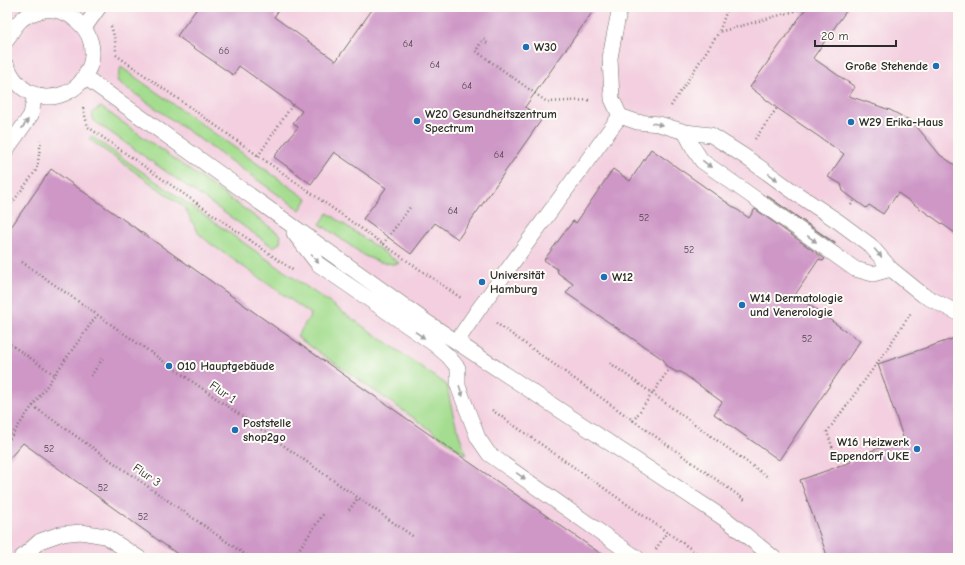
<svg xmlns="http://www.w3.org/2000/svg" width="965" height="565" viewBox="0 0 965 565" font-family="'Comic Neue',sans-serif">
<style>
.built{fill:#f3cfdf}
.green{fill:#a4dd8f;stroke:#68845d}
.building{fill:#ce97c6}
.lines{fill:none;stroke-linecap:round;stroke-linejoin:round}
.service-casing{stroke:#706e65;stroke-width:16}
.path{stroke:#706e65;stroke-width:2.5;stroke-dasharray:1 3;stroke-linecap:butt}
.service{stroke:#fff;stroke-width:15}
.oneway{fill:#a0a0a0}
.poi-dot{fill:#1f6fb2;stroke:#fdfcf7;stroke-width:1.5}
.labels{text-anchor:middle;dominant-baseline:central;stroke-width:4;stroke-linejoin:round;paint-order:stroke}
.number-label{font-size:10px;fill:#544652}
.poi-label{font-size:12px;font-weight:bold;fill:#2b2b2b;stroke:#fdfcf7;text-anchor:start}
.street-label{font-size:12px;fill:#2b2b2b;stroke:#fdfcf7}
</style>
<rect width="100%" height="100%" fill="#fdfcf7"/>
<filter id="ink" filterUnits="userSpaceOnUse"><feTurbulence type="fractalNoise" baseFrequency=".025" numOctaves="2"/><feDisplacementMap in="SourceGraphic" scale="8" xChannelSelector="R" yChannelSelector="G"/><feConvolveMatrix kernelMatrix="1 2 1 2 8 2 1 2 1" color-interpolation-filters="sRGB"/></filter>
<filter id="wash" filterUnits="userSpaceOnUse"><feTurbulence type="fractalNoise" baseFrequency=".012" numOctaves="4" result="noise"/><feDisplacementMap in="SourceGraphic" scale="16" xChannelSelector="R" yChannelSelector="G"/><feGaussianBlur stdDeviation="0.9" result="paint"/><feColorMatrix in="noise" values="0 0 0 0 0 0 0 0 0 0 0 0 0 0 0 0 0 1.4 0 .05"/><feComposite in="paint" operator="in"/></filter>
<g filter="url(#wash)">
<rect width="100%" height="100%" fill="#f0e9d1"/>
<!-- built -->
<path class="built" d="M7,7H958V558H7Z"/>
<!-- green -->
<path class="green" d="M121,67L307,199L300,210L117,81Z
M101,107L281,235L280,243L273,247L93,120V112Z
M91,136L447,385C451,410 457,431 467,455L297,337L311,314L211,244L199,234L184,207L89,139Z
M328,213L399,263L393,264L379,262L365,256L320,224Z"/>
<g id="blocks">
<!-- building -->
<path class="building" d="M198,7H281L274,17L336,61L374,7H596L525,107L542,119L458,239L435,223L411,254L363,219L386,188L334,152L311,184L274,157L298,127L293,123L302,111L239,66L233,75L177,36Z
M807,7H849L813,58L855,87L849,96L890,110L913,122L940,155L958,167V235L898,193L883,214L869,205L866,208L843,191L841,184L828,177L844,154L777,108L750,87Z
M651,149L749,218L755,209L825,259L823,261L819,259L795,295L860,341L779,460L714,414L722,402L681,372H676L665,365L664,360L566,293L573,284L558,273L557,269L544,260L573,221L576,223L613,169L630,181Z
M51,169L194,269L258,315L607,558H183L23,443L7,461V233Z
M766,195L835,243V244Z
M958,337V558H828L800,480L851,462L850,458L904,440L878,364Z"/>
</g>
</g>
<g filter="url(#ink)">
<use href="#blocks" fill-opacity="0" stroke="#706e65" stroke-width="1"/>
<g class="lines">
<defs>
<path id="service" d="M620,7L614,36L610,58L612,99L620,116L637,122L659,124L685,132L711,135L744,156L794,192L839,222L870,245L891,269L923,295L958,313
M84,28L99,7
M7,40C11,33 14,26 21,20C26,15 33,13 40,11C65,5 92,26 92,52C93,64 87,74 80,83C72,92 57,98 45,97C26,95 14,82 7,66
M85,77L428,323L728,521L774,558
M685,132L694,149L702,161L855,269L873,274L891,269
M7,149L31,115L35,94
M294,233L318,264L434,344L448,356L458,368V386L478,438L489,454L637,558
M457,341L478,310L620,116
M21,558L40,541L60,534L81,532L105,536L139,558"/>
</defs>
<!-- service casing -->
<use href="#service" class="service-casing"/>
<!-- path -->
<path class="path" d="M728,7L719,32L806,8
M953,7L958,11
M111,26C114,35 116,43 116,53
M487,43L483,39L476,51L547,102L590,100
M116,55L383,244L461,298
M671,106L719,32
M83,108L88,127L294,271
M755,139L777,108
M258,156L293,104
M851,205L855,199
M7,210L37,169L41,140
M383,244L411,206
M22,262L414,537
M496,323L745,500
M7,342L55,375
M610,363L769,478
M91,376L103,358
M33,406L250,558
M492,410L704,558
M633,421L670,368
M7,442L97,315
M839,466L827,432L878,362L911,313
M349,510L358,498
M656,549L667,532
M293,558L324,513"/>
<!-- service -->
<use href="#service" class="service"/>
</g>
<!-- one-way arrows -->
<defs><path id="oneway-solid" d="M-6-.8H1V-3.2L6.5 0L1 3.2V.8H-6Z"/></defs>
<g class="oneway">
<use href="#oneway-solid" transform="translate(25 124) rotate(-55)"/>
<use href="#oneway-solid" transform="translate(657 124) rotate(12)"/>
<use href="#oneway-solid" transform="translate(707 164) rotate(38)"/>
<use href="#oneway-solid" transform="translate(773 177) rotate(36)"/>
<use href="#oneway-solid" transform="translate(812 239) rotate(35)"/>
<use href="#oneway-solid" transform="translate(878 253) rotate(49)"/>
<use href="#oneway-solid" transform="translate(315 259) rotate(50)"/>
<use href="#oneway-solid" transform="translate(420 335) rotate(34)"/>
<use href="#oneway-solid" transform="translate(461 391) rotate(71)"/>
<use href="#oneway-solid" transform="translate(521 476) rotate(35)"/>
</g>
</g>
<!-- markers -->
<g class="poi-dot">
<circle cx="526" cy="47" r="4"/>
<circle cx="936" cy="66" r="4"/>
<circle cx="417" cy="121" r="4"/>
<circle cx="851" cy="122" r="4"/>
<circle cx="604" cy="277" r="4"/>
<circle cx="482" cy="282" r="4"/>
<circle cx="742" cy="305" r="4"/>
<circle cx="169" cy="366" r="4"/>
<circle cx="235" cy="430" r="4"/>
<circle cx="917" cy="449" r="4"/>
</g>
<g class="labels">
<!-- number labels -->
<g class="number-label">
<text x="408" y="44">64</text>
<text x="224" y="51">66</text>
<text x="435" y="65">64</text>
<text x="467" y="86">64</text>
<text x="499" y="155">64</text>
<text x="453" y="211">64</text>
<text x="644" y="218">52</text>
<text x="689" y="250">52</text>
<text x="807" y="339">52</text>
<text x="49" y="449">52</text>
<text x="103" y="488">52</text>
<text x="143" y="517">52</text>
</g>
<!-- poi labels -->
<g class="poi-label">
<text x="534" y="47">W30</text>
<text x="928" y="66" text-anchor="end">Große Stehende</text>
<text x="425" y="114">W20 Gesundheitszentrum<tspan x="425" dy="14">Spectrum</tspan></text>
<text x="859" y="122">W29 Erika-Haus</text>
<text x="490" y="275">Universität<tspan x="490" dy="14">Hamburg</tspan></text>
<text x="612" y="277">W12</text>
<text x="750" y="298">W14 Dermatologie<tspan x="750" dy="14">und Venerologie</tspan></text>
<text x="177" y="366">O10 Hauptgebäude</text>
<text x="243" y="423">Poststelle<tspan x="243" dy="14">shop2go</tspan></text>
<text x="909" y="442" text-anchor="end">W16 Heizwerk<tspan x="909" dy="14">Eppendorf UKE</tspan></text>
</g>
<!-- street labels -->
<g class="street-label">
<text transform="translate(223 392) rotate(35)">Flur 1</text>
<text transform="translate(147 475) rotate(35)">Flur 3</text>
</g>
</g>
<!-- margin -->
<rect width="965" height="565" fill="none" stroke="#fdfcf7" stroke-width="24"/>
<!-- scale -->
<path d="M815 40v6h81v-6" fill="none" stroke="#2b2b2b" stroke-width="2"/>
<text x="821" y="40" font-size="12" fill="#2b2b2b" stroke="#fdfcf7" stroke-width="3" paint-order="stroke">20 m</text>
</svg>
